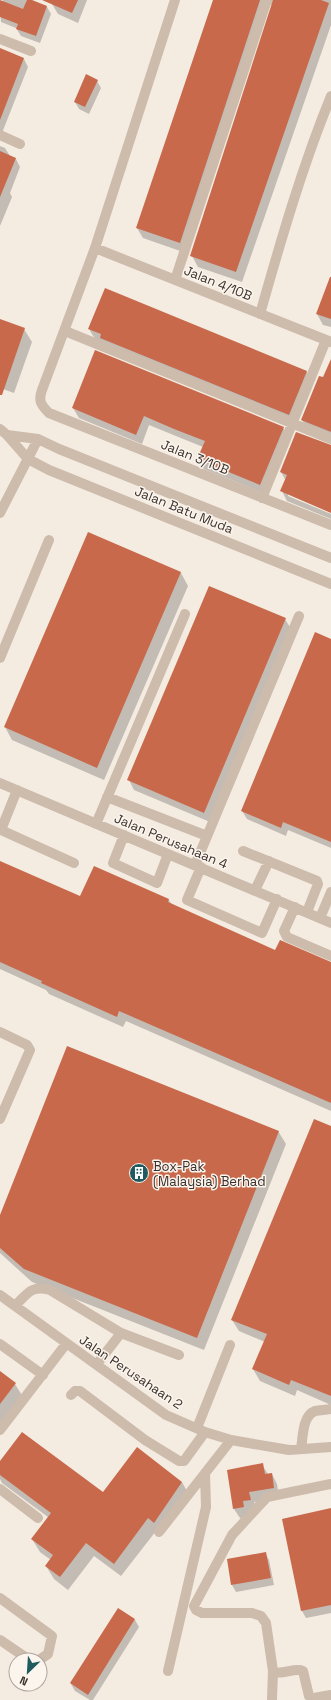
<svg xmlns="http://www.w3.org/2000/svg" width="331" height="1700" viewBox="0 0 331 1700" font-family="'Space Grotesk',sans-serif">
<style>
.shadow{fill:#0003}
.building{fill:#c8694b}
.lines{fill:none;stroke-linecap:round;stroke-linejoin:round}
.minor{stroke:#cdbbac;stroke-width:10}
.labels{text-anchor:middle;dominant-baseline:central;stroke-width:3;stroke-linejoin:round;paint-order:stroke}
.street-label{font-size:13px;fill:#3b302b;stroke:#fbf5ee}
.poi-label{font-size:13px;fill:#3b302b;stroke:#fbf5ee;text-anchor:start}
</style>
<rect width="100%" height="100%" fill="#f4ebe1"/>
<!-- shadow -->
<path class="shadow" d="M3,0H31L47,7L51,14L40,43L21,36L16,28L1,22L0,8Z
M53,0H87L78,23L58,14L52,4Z
M214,0H331V25L242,282L198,267L192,256L274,4L269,5L186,253L143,238L137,228Z
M0,49L24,59L28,67L0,138Z
M97,81L101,88L89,114L79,109L75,102Z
M0,146L5,148L10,156L16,159L20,167L10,193L12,197L0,226Z
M331,276V327L323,325L317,314Z
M0,320L24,329L32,342L14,393L0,388Z
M89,329L306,371L312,382L294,424L95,339Z
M331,380V439L307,429L302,420Z
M73,408L283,428L289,437L266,494L204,469L198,459L203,447L149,425L142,444L79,418Z
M331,446V511L288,493V496L331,514V519L287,501L282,491L286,481L281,472Z
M89,533L181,573L188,586L104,780L12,740L5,727Z
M285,619L291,629L210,822L134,790L129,780Z
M331,640V848L288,830L286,836L247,819L242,811Z
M0,862L81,897L94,867L169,900L172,905L276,952L331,963V1111L126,1021L123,1027L49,994L46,990L0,969Z
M331,1127V1405L297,1390L295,1396L260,1381L253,1369L265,1342L239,1331L232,1320Z
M278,1131L286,1144L204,1350L32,1282L0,1253V1218Z
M0,1373L15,1384L23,1397L0,1427Z
M0,1463L104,1494L182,1482L189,1495L156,1531L121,1576L94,1556L68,1590L54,1579L46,1566L51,1560L40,1552L32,1539L48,1517L2,1483L0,1479Z
M262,1465L268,1474H272L277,1484L279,1498L254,1502L255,1509L248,1510L249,1517L240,1518L234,1509Z
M331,1509V1613L306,1618L302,1611L283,1519Z
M265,1553L269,1560L274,1585L236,1592L232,1585Z
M118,1610L135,1620L139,1627L93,1700H90L75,1691L71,1684Z"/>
<!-- building -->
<path class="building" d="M0,0L23,9L27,0H32L47,6L36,36L16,29L18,24L0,17Z
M42,0H78L72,13Z
M213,0H260L180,243L136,228Z
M273,0H321L329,3L236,272L190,256Z
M0,48L24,58L0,120Z
M86,74L98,80L85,107L74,102Z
M0,151L16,158L0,197Z
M330,277H331V319L316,314Z
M105,288L307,371L289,415L100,338L101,334L88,329Z
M0,319L25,328L2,395H0Z
M95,350L284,427L260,485L197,459L205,441L174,429L144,416L136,435L72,408Z
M331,359V432L301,420L319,376L323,377Z
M296,432L331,445V513L280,491L287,475L280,472Z
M88,532L181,572L97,768L4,727Z
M209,586L286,618L204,813L127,780Z
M315,632L331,639V842L283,822L281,828L241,811Z
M0,861L80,896L94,866L169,899L168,902L275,950L280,940L331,962V1103L119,1011L117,1017L41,983L42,981L0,962Z
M67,1046L279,1131L197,1338L24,1269L0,1248V1215Z
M314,1119L331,1126V1396L291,1380L289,1385L252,1369L267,1334L231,1320Z
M0,1371L16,1383L0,1404Z
M22,1432L103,1492L137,1447L182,1482L154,1523L148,1518L114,1564L86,1543L60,1577L45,1566L53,1555L31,1539L51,1513L0,1475V1461Z
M263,1463L265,1474L272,1473L274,1488L249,1492L251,1500L243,1501L244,1507L233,1509L227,1470Z
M331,1508V1605L301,1611L282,1519Z
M266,1552L271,1578L231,1585L227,1559Z
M118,1608L135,1619L88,1695L70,1683Z"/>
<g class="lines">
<!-- minor -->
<path class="minor" d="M175,0L95,248L42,390C38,401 41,405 49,413L331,525
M0,39L31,51
M0,135L20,144
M95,248L331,342
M175,280L267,0
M260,314C281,240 302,167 331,96
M65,331L331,439
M0,429L7,435L28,459L49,470L331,584
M7,435L38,439L59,449L331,558
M262,498L326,340
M0,513L38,439
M0,658L49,540
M0,783L331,923
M17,790L1,830L74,863
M107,797L207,836
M96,824L185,614
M124,835L113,863L157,883L168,854
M243,851L317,881L318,884L307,912
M195,865L299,616
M201,867L187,900L262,933L277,899
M255,890L269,861
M295,907L284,931L287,937L331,956
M320,918L331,892
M0,1032L27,1045L30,1050L0,1119
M0,1295L166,1415L205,1432L231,1440L289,1450L331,1447
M15,1306C28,1293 31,1285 50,1290L121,1333L97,1364
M121,1333L179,1355
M0,1344L43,1375
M71,1395L75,1391H80L145,1440L179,1461H184L205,1432
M197,1428L230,1345
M0,1430L66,1344
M301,1449C303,1438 302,1416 315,1411C320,1410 326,1410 331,1409
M331,1484L267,1497L232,1535L194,1606L196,1610L202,1613H252L261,1616L266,1623L273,1671C283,1676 294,1667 303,1671L309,1696L314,1698L331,1695
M0,1489L38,1518
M159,1532L231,1440
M0,1598L52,1636L48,1654L39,1660
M0,1640L25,1657L32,1660
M168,1671L206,1507L205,1473
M272,1700L273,1671"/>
</g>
<!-- icons -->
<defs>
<symbol id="building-disc" viewBox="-11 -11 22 22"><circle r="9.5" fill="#1f5a5e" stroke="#fbf5ee"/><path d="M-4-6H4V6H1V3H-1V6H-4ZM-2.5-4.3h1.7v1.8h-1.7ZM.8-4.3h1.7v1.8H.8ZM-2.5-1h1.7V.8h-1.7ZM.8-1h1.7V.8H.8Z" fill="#fff"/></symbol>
</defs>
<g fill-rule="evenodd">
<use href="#building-disc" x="128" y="1162" width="22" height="22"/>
</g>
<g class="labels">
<!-- street labels -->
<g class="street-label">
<text transform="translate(218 283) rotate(22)">Jalan 4/10B</text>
<text transform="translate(195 457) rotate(22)">Jalan 3/10B</text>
<text transform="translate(184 510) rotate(22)">Jalan Batu Muda</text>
<text transform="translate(171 841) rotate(23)">Jalan Perusahaan 4</text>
<text transform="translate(131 1372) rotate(34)">Jalan Perusahaan 2</text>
</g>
<!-- poi labels -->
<g class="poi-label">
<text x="153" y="1166">Box-Pak<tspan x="153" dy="15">(Malaysia) Berhad</tspan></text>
</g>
</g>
<!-- north arrow -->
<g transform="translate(28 1672) rotate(205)"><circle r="19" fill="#fbf5ee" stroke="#aea6a0"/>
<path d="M0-3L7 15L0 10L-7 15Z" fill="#1f5a5e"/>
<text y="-6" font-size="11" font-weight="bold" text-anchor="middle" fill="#3b302b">N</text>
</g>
</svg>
